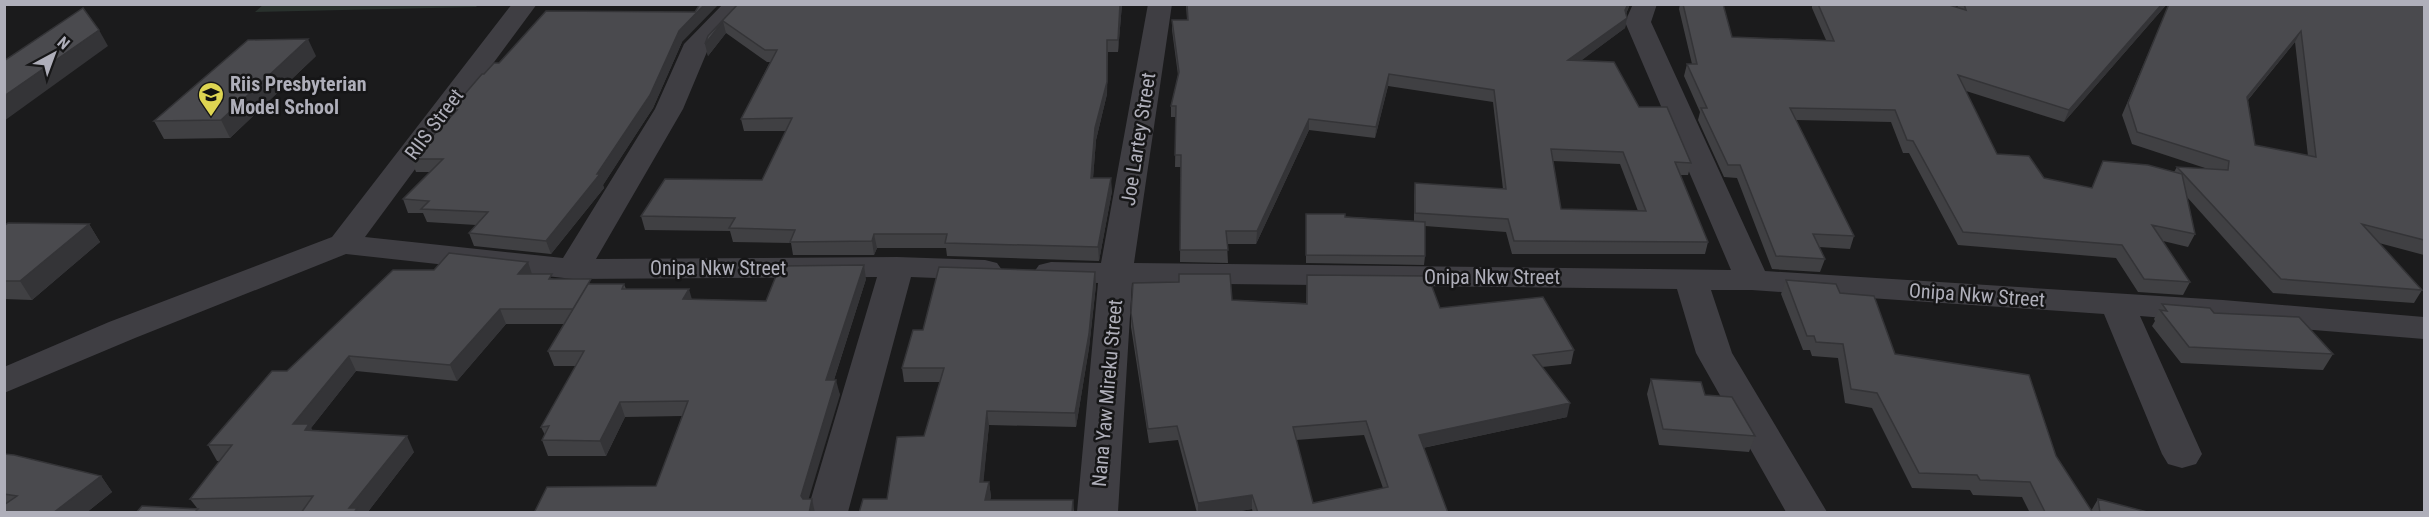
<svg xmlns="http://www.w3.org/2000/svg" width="2429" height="517" viewBox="0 0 2429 517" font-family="'Roboto Condensed',sans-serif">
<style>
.green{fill:#29312d}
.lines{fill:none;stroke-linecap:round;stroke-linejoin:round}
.minor{fill:#3f3e43;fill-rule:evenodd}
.wall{fill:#404043;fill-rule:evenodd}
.shaded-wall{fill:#343437}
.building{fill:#4a4a4e;stroke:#343437;stroke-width:1.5;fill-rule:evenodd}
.labels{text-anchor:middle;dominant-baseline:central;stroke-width:5;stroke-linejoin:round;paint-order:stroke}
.poi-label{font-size:20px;font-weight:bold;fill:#afafba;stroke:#161617;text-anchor:start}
.street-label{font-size:20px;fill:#afafba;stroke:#161617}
</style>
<rect width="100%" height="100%" fill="#1b1b1c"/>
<!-- green -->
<path class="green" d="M264,4H478V5L476,7L255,12Z"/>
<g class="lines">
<!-- minor -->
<path class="minor" d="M512,4H537L365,237L563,258L655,109L684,44L723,4H749L709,47L683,109L596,259L897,257L985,260L997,263L1002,270L997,277L985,280L911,277L848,512H807L877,277L573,279L346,254L135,338L4,393V367L109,322L332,237Z
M1148,4H1172L1134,263L1731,270L1625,22L1633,4H1657L1651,22L1765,271L2223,300L2424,317V339L2140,316L2202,454L2196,464L2182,468L2168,464L2162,454L2104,314L1752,290H1711L1732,353L1827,512H1786L1696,353L1677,289L1132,283L1118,512H1077L1098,283L1051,282L1039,279L1034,272L1039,265L1051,262L1101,263Z"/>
</g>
<!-- wall -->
<path class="wall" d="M738,4H1122L1118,52H1108L1107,94L1096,140L1093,178L1112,191L1099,261L947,256L946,248H877L874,255H793L791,243L733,242L730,231L645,230L641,216L762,180L786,131H744L741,119L770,62H767L726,33L708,56L705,44L708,36Z
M1186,4H1630L1626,14L1627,18L1625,28L1580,61L1639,107L1691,163L1688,175H1680L1708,242L1705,254H1512L1506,232L1425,226V256L1424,265L1306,263V214L1414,221V195L1415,183L1503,189L1493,102L1388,86L1375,138L1309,130L1256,244H1227L1228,263L1180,262L1181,167H1175L1176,117H1171V106L1178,75L1172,30V20H1187ZM1553,161L1620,164L1638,211L1561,209Z
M1680,4H1723L1732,37L1826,40L1812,8V4H1946L1958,8L1957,4H2167L2064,122L1966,91L1997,154L2044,178L2092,188L2174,172L2177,167L2208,169L2132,144L2122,115L2169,4H2424V255L2379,243L2422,290L2414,303L2273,293L2187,197L2195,234L2188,247L2163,241L2190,282L2183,295L2138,292L2116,258L1958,245L1909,153H1903L1891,122L1796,120L1854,236L1850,249L1819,247L1825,259L1820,272L1772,269L1737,178L1724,177L1698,120L1700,112L1684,76L1687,64H1692L1679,9ZM2295,42L2308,156L2255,145L2248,100Z
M682,42L653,108L603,185L604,188L551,254L474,246L469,233L476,225L427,222L423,213H408L403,199L430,172H416L411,159L453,114L451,110Z
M316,56L230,138L164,139L154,121Z
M89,224L100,242L32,300L4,299V226Z
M1095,272L1096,285L1089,348L1076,427L989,425L983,482H989L991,497L990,500H1073L1074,513H859L887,499L924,436L940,382H904L902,368L923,330Z
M532,274L554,279L593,284H624L626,289L692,299L766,301L866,279L834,380L840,395L656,486L682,416L625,417L606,456H548L542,440L545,435L541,427L576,366H554L548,351L564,324H506L457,381L356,371L311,428L313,431L414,452L367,513H136L197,508L190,499L220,461H217L208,445L287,371Z
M1307,275L1440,308L1574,350L1571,364L1542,367L1567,417L1423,448L1448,513H1253L1252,509L1229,513H1197L1178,440L1149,443L1131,327V313L1232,300L1306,303ZM1364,435L1383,488L1313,503L1296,440Z
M1786,280L1840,293L1895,354L2056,456L2091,511L2098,499L2151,513H2030L2022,497L1973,495L1970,490L1912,488L1872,408L1845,403L1838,358L1812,356L1810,350H1803L1781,294Z
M2162,304L2214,313L2333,354L2323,370L2181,363L2152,326L2155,321L2154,319Z
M1651,379L1705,395L1755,436L1749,452L1659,445L1647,394Z
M4,454L101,476L112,492L86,513H4Z"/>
<!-- shaded-wall -->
<path class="shaded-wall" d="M705,4H719L682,42L653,108L603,185L604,188L551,254L546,241L597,174L679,31Z
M1120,4H1122L1118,52V40Z
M1628,4H1630L1623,21L1627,18L1625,28L1566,72L1568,60L1625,10Z
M2162,4H2167L2064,122L2069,110Z
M723,21L726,33L708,56L705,44Z
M99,30L108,46L4,121V96Z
M2301,31L2295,42L2241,108L2247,97Z
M308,39L316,56L230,138L221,120Z
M1107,40V94L1096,140L1092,191L1091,178L1095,128Z
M1389,74L1388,86L1375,138L1376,127Z
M1309,119V130L1256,244L1257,231Z
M1111,178L1112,191L1099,261L1098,247Z
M89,224L100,242L32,300L20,281Z
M874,234L877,248L874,255L872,241Z
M528,262L533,277L518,274Z
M864,265L866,279L829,395L826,380Z
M1095,272L1096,285L1089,348L1076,427L1075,413Z
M689,289L693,303L683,299Z
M500,309L506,324L457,381L450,365Z
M349,356L356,371L311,428L318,440L293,424Z
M836,380L840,395L805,511L801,496Z
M620,402L625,417L606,456L600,441Z
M1570,403L1567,417L1417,449L1419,435Z
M987,411L989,425L982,497L980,482Z
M407,436L414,452L367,513H352L349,508Z
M101,476L112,492L86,513H53Z
M989,482L991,497L987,513L985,500Z
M1252,495V509L1229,513H1198V503Z
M812,499L815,513H809Z"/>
<!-- building -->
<path class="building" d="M700,4H705L679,31L650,95L597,174H600L546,241L469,233L488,212L421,209L429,201L403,199L443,159H411L457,110H451L482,74H484L494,63H499L546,11L695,12Z
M738,4H1120L1118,40H1107V82L1095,128L1091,178H1111L1098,247L945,243L947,234H874L872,241L790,242L795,230L729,228L735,218L641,216L665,179L762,180L792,118L741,119L777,50H765L723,21L705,44L708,36Z
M1187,4H1628L1625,10L1627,18L1568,60L1614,62L1639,107H1667L1691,163L1675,162L1708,242L1514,241L1508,219L1415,213V183L1506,189L1494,90L1389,74L1376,127L1309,119L1257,231H1226L1228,250H1180L1181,155H1175L1176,106H1171L1179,72L1172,20H1188ZM1551,149L1623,152L1646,211L1561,209Z
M1683,4H1723L1732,37L1834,41L1818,4H1946L1966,10L1964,4H2162L2069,110L1958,75L1997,154L2029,156L2044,178L2092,188L2103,161L2148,165L2182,174L2195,234L2152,225L2190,282L2144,279L2122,245L1963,232L1913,141L1907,140L1895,110L1790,108L1854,236L1813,234L1825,259L1776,256L1740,165H1728L1701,108H1707L1687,64H1697Z
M2169,4H2424V240L2362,224L2422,290L2281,279L2177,167L2228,170L2229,161L2137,132L2128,103ZM2301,31L2316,157L2255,145L2247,97Z
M83,8L99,30L4,96V61Z
M308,39L221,120L154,121L248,40Z
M1306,214H1345V217L1425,222V256L1306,255Z
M8,223L89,224L20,281H4V226Z
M449,253L528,262L518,274H552L549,279H591L573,309H500L450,365L349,356L293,424H309L305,430L407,436L349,508H357L354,513H301L313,496L190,499L232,445H208L272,371H287L393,270H434Z
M864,265L826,380H836L801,496L803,499H812L809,513H534L547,487L656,486L688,401L620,402L600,441L542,440L549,426L541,427L584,351H548L588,284H624L622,289H689L683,299L766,301L780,266Z
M939,267L1095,272L1089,334L1075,413L987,411L980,482H989L985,500H1073L1072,513H859L863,499H887L897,437L924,436L944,368H902L913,330H923Z
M1179,274H1230L1232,300L1307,304V275L1428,276L1440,308L1543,297L1574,350L1533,355L1570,403L1419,435L1448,513H1258L1252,495L1198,503L1177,426L1148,429L1131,313L1133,283L1179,282ZM1366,421L1388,487L1313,503L1293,427Z
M1786,280L1836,284L1840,293L1874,296L1895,354L2029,375L2056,456L2093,513L2045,512L2030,482L1980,480L1977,475L1919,473L1877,393L1851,389L1843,344L1816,342L1814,336H1807Z
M2162,304L2210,308L2214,313L2299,317L2333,354L2189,347L2160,310L2167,311Z
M1651,379L1701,382L1705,395L1732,397L1755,436L1663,429Z
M4,454L14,455L101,476L53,513H4V505L17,496L4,494Z
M2098,499L2151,513H2100Z
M142,506L198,509L194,513H136Z"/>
<!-- icons -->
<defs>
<symbol id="school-pin" viewBox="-11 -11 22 30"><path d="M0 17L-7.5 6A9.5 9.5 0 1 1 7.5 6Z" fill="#ded552" stroke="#161617"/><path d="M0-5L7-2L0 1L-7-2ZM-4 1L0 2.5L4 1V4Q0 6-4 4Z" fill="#111"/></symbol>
</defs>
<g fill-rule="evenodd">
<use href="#school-pin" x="196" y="80" width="30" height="40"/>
</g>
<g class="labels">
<!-- poi labels -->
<g class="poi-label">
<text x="230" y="84">Riis Presbyterian<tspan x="230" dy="23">Model School</tspan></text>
</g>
<!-- street labels -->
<g class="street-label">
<text transform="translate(434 124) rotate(-53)">RIIS Street</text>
<text transform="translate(1138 139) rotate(-81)">Joe Lartey Street</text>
<text x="718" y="268">Onipa Nkw Street</text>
<text x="1492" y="277">Onipa Nkw Street</text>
<text transform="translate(1977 295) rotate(4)">Onipa Nkw Street</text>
<text transform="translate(1107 393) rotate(-85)">Nana Yaw Mireku Street</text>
</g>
</g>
<!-- border -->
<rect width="2429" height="517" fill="none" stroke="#afafba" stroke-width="12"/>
<!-- north arrow -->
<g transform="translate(54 54) rotate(41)" stroke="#161617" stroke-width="4.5" paint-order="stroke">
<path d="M0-4.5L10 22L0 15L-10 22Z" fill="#afafba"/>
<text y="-9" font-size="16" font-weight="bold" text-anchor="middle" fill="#afafba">N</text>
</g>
</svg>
